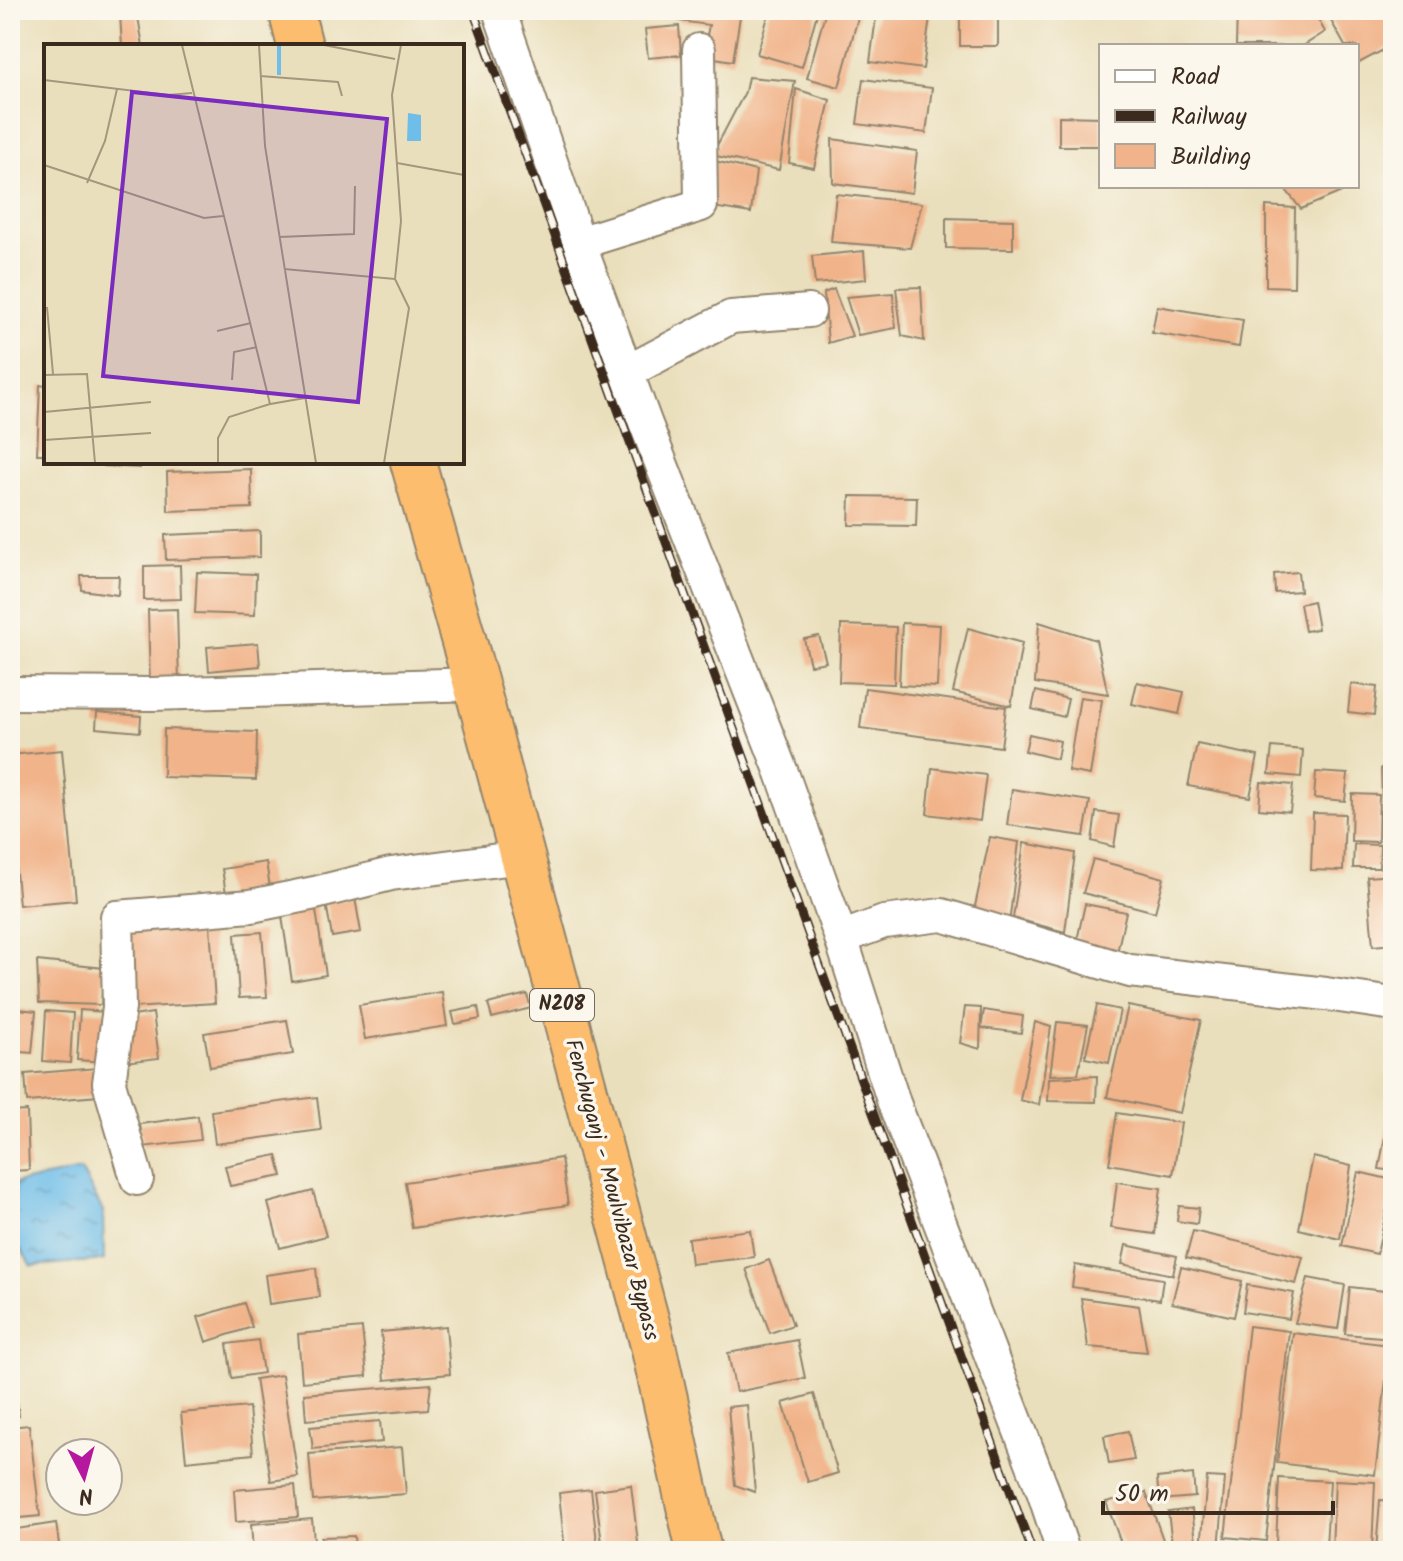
<svg xmlns="http://www.w3.org/2000/svg" width="1403" height="1561" viewBox="0 0 1403 1561" font-family="Kalam,sans-serif">
<style>
.water{fill:url(#water-ripples);stroke:#547484;stroke-width:2}
.building{fill:#f1b389}
.lines{fill:none;stroke-linecap:round;stroke-linejoin:round}
.minor-casing{stroke:#92846d;stroke-width:36}
.highway-casing{stroke:#92846d;stroke-width:48}
.minor{stroke:#fff;stroke-width:32}
.highway{stroke:#fcbd6e;stroke-width:44}
.rail-casing{stroke:#3b2a1e;stroke-width:9}
.rail{stroke:#fbf7ec;stroke-width:6;stroke-dasharray:18;stroke-linecap:butt}
.labels{text-anchor:middle;dominant-baseline:central;stroke-width:7;stroke-linejoin:round;paint-order:stroke}
.shield{fill:#fbf7ec;stroke:#75685c;stroke-width:2}
.shield-label{font-size:20px;font-weight:bold;fill:#3b2a1e}
.street-label{font-size:22px;fill:#3b2a1e;stroke:#fbf7ec}
.inset-river{fill:none;stroke:#6ebee9;stroke-width:4}
.inset-road{fill:none;stroke:#a4977d;stroke-width:2}
.view{fill:#7b2cbf;fill-opacity:0.15;stroke:#7b2cbf;stroke-width:4}
.inset-edge{fill:none;stroke:#3b2a1e;stroke-width:4}
</style>
<defs>
<pattern id="water-ripples" width="26" height="14" patternUnits="userSpaceOnUse" patternTransform="scale(2)"><rect width="26" height="14" fill="#6ebee9"/><path d="M2 4q2-2 4 0t4 0M15 11q2-2 4 0t4 0" fill="none" stroke="#5c9bbc"/></pattern>
</defs>
<rect width="100%" height="100%" fill="#fbf7ec"/>
<filter id="ink" filterUnits="userSpaceOnUse"><feTurbulence type="fractalNoise" baseFrequency=".0125" numOctaves="2"/><feDisplacementMap in="SourceGraphic" scale="16" xChannelSelector="R" yChannelSelector="G"/><feConvolveMatrix kernelMatrix="1 2 1 2 8 2 1 2 1" color-interpolation-filters="sRGB"/></filter>
<filter id="wash" filterUnits="userSpaceOnUse"><feTurbulence type="fractalNoise" baseFrequency=".006" numOctaves="4" result="noise"/><feDisplacementMap in="SourceGraphic" scale="32" xChannelSelector="R" yChannelSelector="G"/><feGaussianBlur stdDeviation="1.8" result="paint"/><feColorMatrix in="noise" values="0 0 0 0 0 0 0 0 0 0 0 0 0 0 0 0 0 1.4 0 .05"/><feComposite in="paint" operator="in"/></filter>
<g filter="url(#wash)">
<rect width="100%" height="100%" fill="#eadfbc"/>
<!-- water -->
<path class="water" d="M81,1170L103,1211L104,1260L31,1266L13,1236L15,1183Z"/>
<g id="blocks">
<!-- building -->
<path class="building" d="M680,10H741L733,61L703,56L709,25L679,21Z
M770,10H818L802,67L757,54Z
M826,10H860L839,87L807,78Z
M877,10H931L923,69L870,62Z
M960,10H998V46H960Z
M1237,10H1313L1325,32L1303,46H1236Z
M1325,10H1385L1393,26V45L1357,64V46H1345Z
M137,11L143,46H122L120,14Z
M679,26L681,55L648,58L645,29Z
M748,77L795,81L779,170L712,155L745,92Z
M863,79L932,88L926,133L857,124Z
M796,89L830,100L814,168L789,163Z
M1059,116L1101,117V146H1059Z
M832,139L917,151L912,193L833,183Z
M711,160L756,171L751,213L706,206Z
M1283,186H1341L1344,191L1301,209Z
M836,194L922,203L910,248L831,242Z
M1266,206L1295,208L1294,287L1266,286Z
M946,218L1013,220V249L946,248Z
M864,251L866,279L815,284L812,256Z
M921,287L924,341L902,336L896,288Z
M834,289L852,336L828,343L824,293Z
M893,293L896,328L858,335L846,297Z
M1157,306L1243,320L1239,347L1152,333Z
M40,385L46,386V454H37Z
M103,462H140V468L103,466Z
M251,469L252,508L168,511L167,472Z
M850,496L917,497L916,526L849,525Z
M260,531V557L166,560L165,535Z
M180,565L181,599L144,600V566Z
M197,572L256,574L255,615L195,613Z
M1298,572L1300,591L1275,593L1274,574Z
M81,576H119L118,595L82,590Z
M1313,601L1318,629L1305,631L1300,604Z
M177,609L179,684L150,685L148,610Z
M1039,622L1096,640L1108,694L1035,683Z
M902,623L940,625L937,687L899,685Z
M841,625L896,627L894,684L839,682Z
M968,628L1022,643L1011,706L953,692Z
M819,636L826,662L810,665L804,639Z
M258,643L260,666L209,671L207,647Z
M1137,682L1184,692L1179,714L1132,704Z
M1351,684L1377,687L1374,715L1348,712Z
M865,688L1006,707L1001,747L860,728Z
M1036,691L1068,699L1064,717L1032,709Z
M1080,697L1102,700L1090,775L1068,771Z
M97,712L141,716L140,732L96,728Z
M164,729L257,732L256,780L163,777Z
M1029,734L1060,741L1057,759L1025,751Z
M1197,744L1258,756L1250,797L1188,786Z
M1272,747L1303,750L1301,777L1269,774Z
M62,750L76,900L19,905L10,806V755Z
M1393,767V802H1382L1381,768Z
M932,768L986,775L980,821L927,814Z
M1316,772L1348,774L1345,801L1314,798Z
M1261,782L1293,785L1290,812L1259,809Z
M1012,789L1090,801L1084,836L1007,825Z
M1352,794L1379,795L1378,842L1351,841Z
M1380,811H1393V840L1381,841Z
M1096,812L1119,815L1114,847L1092,841Z
M1313,813L1345,814L1343,871L1311,870Z
M990,837L1019,842L1009,924L972,920Z
M1024,843L1075,853L1065,932L1013,918Z
M1354,844L1380,845L1379,868H1353Z
M1093,859L1164,878L1155,912L1083,893Z
M266,862L271,894L227,900L222,869Z
M1393,875V944L1373,946L1367,877Z
M355,898L361,932L332,937L326,903Z
M315,904L326,975L292,981L281,910Z
M1085,904L1126,912L1117,953L1076,945Z
M210,924L215,1003L130,1008L125,929Z
M262,932L267,997L239,998L235,934Z
M37,961L104,968L101,1005L39,1003Z
M442,992L447,1026L365,1039L359,1005Z
M527,994L531,1008L492,1018L488,1004Z
M1097,1005L1120,1010L1109,1063L1085,1058Z
M1128,1006L1201,1020L1180,1113L1107,1097Z
M478,1007L480,1019L455,1024L452,1012Z
M965,1007L981,1008L980,1049L960,1043Z
M10,1008L36,1011L32,1053L10,1051Z
M80,1010L106,1012L104,1062L77,1060Z
M984,1010L1023,1016L1021,1033L981,1028Z
M46,1011L73,1013L70,1063L43,1061Z
M153,1013L159,1058L125,1062L120,1018Z
M287,1020L293,1054L210,1067L204,1033Z
M1035,1022L1051,1027L1039,1105L1020,1100Z
M1057,1022L1088,1025L1078,1074L1050,1075Z
M97,1068L99,1096L27,1102L25,1074Z
M1097,1076L1096,1102L1048,1101L1049,1078Z
M317,1097L321,1130L215,1144L211,1111Z
M27,1111L29,1170L10,1171V1112Z
M1117,1113L1181,1123L1173,1175L1109,1164Z
M1389,1115L1393,1116V1171L1379,1169Z
M198,1116L201,1140L143,1147L140,1124Z
M277,1155L282,1176L230,1186L225,1166Z
M1313,1157L1351,1166L1340,1239L1299,1229Z
M561,1158L568,1205L412,1228L405,1182Z
M1358,1172L1393,1180L1377,1254L1342,1246Z
M1117,1182L1161,1188L1155,1234L1111,1228Z
M313,1191L326,1236L280,1248L268,1203Z
M1179,1206L1199,1208L1197,1224L1177,1221Z
M750,1230L754,1257L691,1264L688,1238Z
M1193,1231L1303,1257L1296,1284L1186,1258Z
M1126,1245L1177,1256L1173,1275L1122,1264Z
M769,1260L793,1325L770,1333L746,1269Z
M1075,1265L1163,1279L1160,1300L1072,1287Z
M1181,1267L1242,1281L1234,1317L1172,1303Z
M316,1268L319,1297L269,1304L265,1275Z
M1308,1278L1345,1285L1338,1329L1295,1323Z
M1247,1285L1294,1293L1289,1319L1243,1312Z
M1350,1287L1393,1292V1338L1345,1334Z
M1081,1298L1139,1306L1147,1352L1088,1347Z
M244,1303L252,1327L206,1342L198,1317Z
M446,1326L450,1374L385,1380L381,1332Z
M1249,1326L1289,1331L1266,1541L1225,1537Z
M362,1328L367,1376L302,1382L298,1334Z
M1293,1333L1390,1345L1375,1475L1277,1463Z
M258,1340L263,1373L232,1378L227,1344Z
M797,1340L805,1378L736,1392L728,1353Z
M10,1365H12L19,1416L10,1417Z
M282,1375L298,1477L271,1481L255,1379Z
M431,1384L428,1409L306,1420L304,1394Z
M814,1394L838,1473L808,1482L783,1403Z
M747,1405L755,1492L735,1485L728,1407Z
M249,1407L253,1454L186,1461L181,1413Z
M380,1421L382,1442L313,1449L310,1427Z
M29,1425L40,1516L10,1519V1427Z
M1128,1431L1134,1460L1109,1464L1104,1436Z
M402,1447L406,1494L313,1501L309,1454Z
M1193,1474L1195,1497L1159,1500L1157,1478Z
M1207,1477L1225,1478L1219,1549L1201,1548Z
M1279,1478L1330,1481L1326,1546L1276,1544Z
M1335,1480L1375,1482L1372,1551L1332,1549Z
M295,1485L298,1517L236,1522L234,1490Z
M631,1485L639,1551H603L595,1490Z
M591,1489L598,1551H565L559,1493Z
M1146,1492L1167,1551H1124L1106,1502Z
M1380,1500L1393,1501V1551H1376Z
M1192,1509L1197,1549L1173,1551L1168,1512Z
M312,1519L315,1551H253L251,1524Z
M56,1523L60,1551H10V1530Z
M354,1536L355,1551H321V1537Z"/>
</g>
</g>
<g filter="url(#ink)">
<use href="#blocks" fill-opacity="0" stroke="#92846d" stroke-width="2"/>
<g class="lines">
<defs>
<path id="minor" d="M499,10L579,243L645,422L782,773L841,938L894,1103L1043,1491L1063,1551
M579,243L701,205L699,50
M627,372L731,317L809,311
M10,693L153,694L476,684
M841,938L884,922L942,915L1130,971L1326,994L1393,1004
M137,1179L109,1083L119,1008L117,917L251,906L315,893L391,874L522,857"/>
<path id="highway" d="M291,10L300,46
M413,462L476,684L653,1345L699,1551"/>
</defs>
<!-- minor casing -->
<use href="#minor" class="minor-casing"/>
<!-- highway casing -->
<use href="#highway" class="highway-casing"/>
<!-- minor -->
<use href="#minor" class="minor"/>
<!-- highway -->
<use href="#highway" class="highway"/>
<defs>
<path id="rail" d="M473,10L1032,1551"/>
</defs>
<!-- rail casing -->
<use href="#rail" class="rail-casing"/>
<!-- rail -->
<use href="#rail" class="rail"/>
</g>
</g>
<g class="labels">
<!-- shield labels -->
<rect class="shield" x="530" y="989" width="64" height="32" rx="6"/>
<g class="shield-label">
<text x="562" y="1005">N208</text>
</g>
<!-- street labels -->
<g class="street-label">
<text transform="translate(611 1190) rotate(75)">Fenchuganj - Moulvibazar Bypass</text>
</g>
</g>
<!-- overview -->
<g transform="translate(44 44)">
<rect width="420" height="420" fill="#eadfbc"/>
<path d="M364,69L377,71V97H363Z" fill="#6ebee9"/>
<path class="inset-river" d="M235,1V31"/>
<path class="inset-road" d="M138,1L226,360L261,354M215,1L221,102L272,419M280,1L351,15M216,32L294,38L298,52M0,36L124,51L148,49M353,119L420,131M0,121L160,174L179,172M43,139L61,97L73,45M235,193L310,190L311,142M240,225L351,235M3,263L9,330M173,287L207,279M0,331L43,330L51,419M188,336L190,308L213,303M0,368L107,358M0,396L107,389M174,419V394L185,373L226,360M340,419L365,264L351,235L357,177L348,51L357,1"/>
<path class="view" d="M88,48L343,75L314,358L59,332Z"/>
<rect width="420" height="420" class="inset-edge"/>
</g>
<!-- margin -->
<rect width="1403" height="1561" fill="none" stroke="#fbf7ec" stroke-width="40"/>
<!-- legend -->
<rect x="1099" y="44" width="260" height="144" fill="#fbf7ec" stroke="#aea59a" stroke-width="2"/>
<rect x="1115" y="70" width="40" height="12" fill="#ffffff" stroke="#aea59a" stroke-width="2"/>
<text x="1171" y="84" font-size="24" fill="#3b2a1e">Road</text>
<rect x="1115" y="110" width="40" height="12" fill="#3b2a1e" stroke="#aea59a" stroke-width="2"/>
<text x="1171" y="124" font-size="24" fill="#3b2a1e">Railway</text>
<rect x="1115" y="144" width="40" height="24" fill="#f1b389" stroke="#aea59a" stroke-width="2"/>
<text x="1171" y="164" font-size="24" fill="#3b2a1e">Building</text>
<!-- north arrow -->
<g transform="translate(84 1477) rotate(174)"><circle r="38" fill="#fbf7ec" stroke="#aea59a" stroke-width="2"/>
<path d="M0-6L14 30L0 20L-14 30Z" fill="#b5179e"/>
<text y="-12" font-size="22" font-weight="bold" text-anchor="middle" fill="#3b2a1e">N</text>
</g>
<!-- scale -->
<path d="M1103 1501v12h230v-12" fill="none" stroke="#3b2a1e" stroke-width="4"/>
<text x="1115" y="1501" font-size="24" fill="#3b2a1e" stroke="#fbf7ec" stroke-width="6" paint-order="stroke">50 m</text>
</svg>
